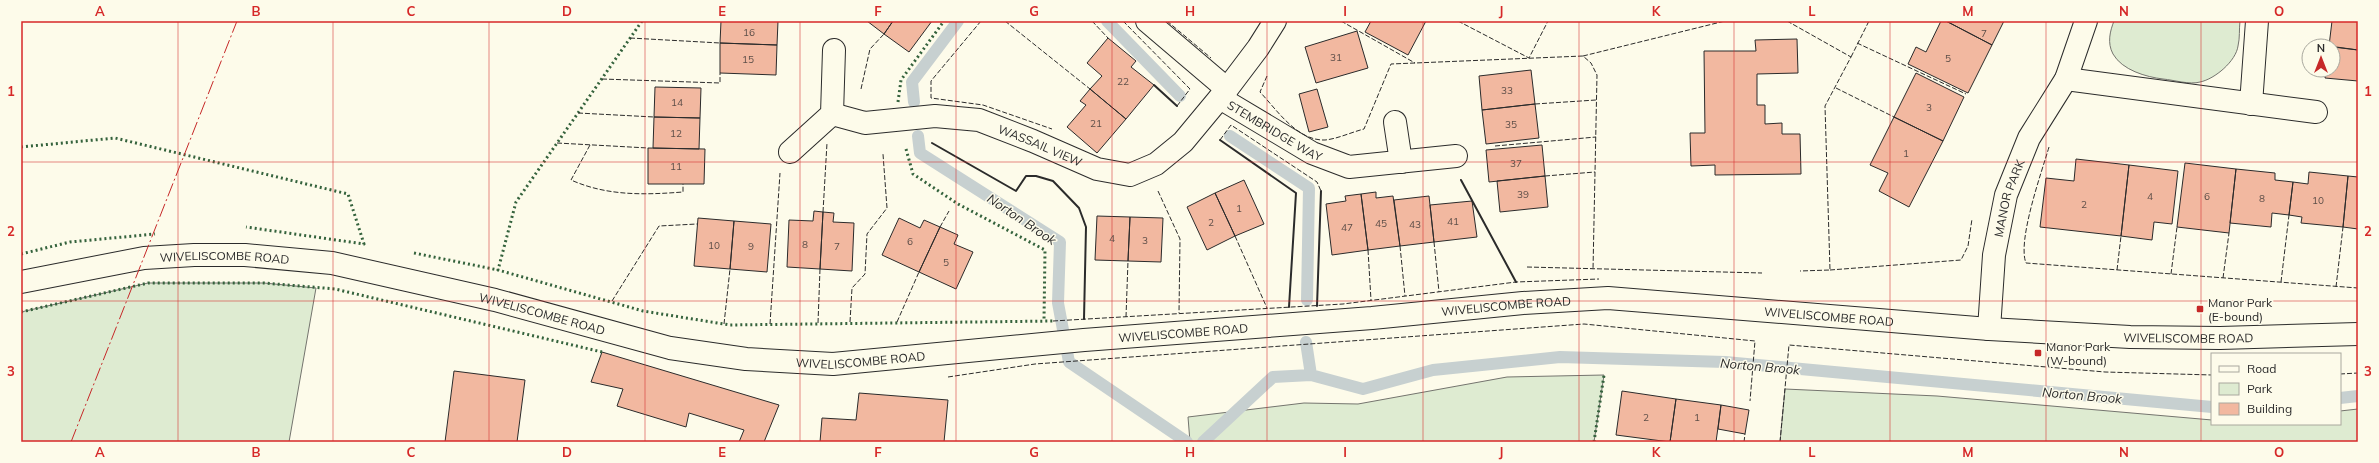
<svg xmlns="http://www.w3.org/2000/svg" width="2379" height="463" viewBox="0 0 2379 463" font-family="Mulish,sans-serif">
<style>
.green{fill:#deebd1;stroke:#74746e}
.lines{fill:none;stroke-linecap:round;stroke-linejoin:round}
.stream{stroke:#c7d0d0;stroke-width:12}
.building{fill:#f2b8a0;stroke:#2b2b2b}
.minor-casing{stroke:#2b2b2b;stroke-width:24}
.major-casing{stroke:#2b2b2b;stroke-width:24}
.minor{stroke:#fdfbea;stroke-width:22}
.major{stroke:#fdfbea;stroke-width:22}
.hedge{stroke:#34623c;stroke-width:3;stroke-dasharray:2 3;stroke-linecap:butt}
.fence{stroke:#2b2b2b;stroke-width:1;stroke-dasharray:5 2;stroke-linecap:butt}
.wall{stroke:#2b2b2b;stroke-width:2}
.power{stroke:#c62828;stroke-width:1;stroke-dasharray:14 3 2 3;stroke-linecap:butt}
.grid{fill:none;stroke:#d62828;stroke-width:1;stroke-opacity:0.55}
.poi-dot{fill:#c62828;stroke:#fdfbea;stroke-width:1.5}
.labels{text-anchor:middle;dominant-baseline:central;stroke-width:3;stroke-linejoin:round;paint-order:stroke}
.number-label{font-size:10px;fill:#5d4e48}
.street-label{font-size:12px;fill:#2b2b2b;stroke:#fdfbea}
.poi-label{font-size:12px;fill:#2b2b2b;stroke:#fdfbea;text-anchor:start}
.water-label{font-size:13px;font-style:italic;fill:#2b2b2b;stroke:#fdfbea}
.neatline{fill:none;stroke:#d62828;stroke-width:1.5}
.grid-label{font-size:13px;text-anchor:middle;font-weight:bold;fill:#d62828}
</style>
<rect width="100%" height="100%" fill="#fdfbea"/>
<!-- green -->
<path class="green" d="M2114,21H2240C2239,29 2240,38 2238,46C2236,61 2215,79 2200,82C2190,85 2174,80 2163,79C2146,77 2122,70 2113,54C2107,43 2110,31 2114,21Z
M148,283H264L316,288L289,442H21V312Z
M1604,375L1594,442H1190L1188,417L1304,403L1358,404L1507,377Z
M1785,389L1937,396L2212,420V424H2340V411L2358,409V442H1780Z"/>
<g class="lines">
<!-- stream -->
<path class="stream" d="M1107,21L1180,96
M914,102L912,82L958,21
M918,136L920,153L1060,242L1058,303L1069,362L1187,442
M1230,136L1309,188L1307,300
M1306,342L1311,375
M2340,398L2358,396
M1203,442L1273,377L1311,375L1363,389L1433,370L1560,357L1725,362L2212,407"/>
</g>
<!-- building -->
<path class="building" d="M721,21H778L777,45L720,43Z
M867,21H893L884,34Z
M893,21H932L909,52L884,34Z
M1371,21H1426L1408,55L1365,32Z
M1941,21H1946L1992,45L1968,93L1908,64L1916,47L1926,52Z
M1946,21H2004L1992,45Z
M2332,21H2358V50L2329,46Z
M1357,31L1368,68L1316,83L1305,47Z
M1108,38L1136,61L1131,67L1154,85L1126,119L1090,89L1102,76L1087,63Z
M1797,39L1798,73L1757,74V105H1765V124L1782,123V134H1800L1801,174L1715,175V165L1691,166L1690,133H1705L1704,51H1756L1755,40Z
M720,43L777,45L776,75L720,73Z
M2333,47L2358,50V81L2325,78L2326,70H2333Z
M1531,70L1535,104L1482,110L1479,76Z
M1916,73L1964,97L1943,141L1894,117Z
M655,87L701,88L700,118L654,117Z
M1090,89L1126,119L1097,153L1067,127L1086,105L1080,101Z
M1317,89L1328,127L1309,132L1299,94Z
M1535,104L1539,138L1486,144L1482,110Z
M654,117L700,118L699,149L653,148Z
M1894,117L1943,141L1909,207L1879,191L1888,173L1870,165Z
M1542,145L1545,176L1489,182L1486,150Z
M648,148L705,149L704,184H648Z
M2076,159L2129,165L2121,236L2040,227L2046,178L2074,181Z
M2185,163L2236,169L2229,233L2177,227Z
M2129,165L2178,171L2172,224L2154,222L2152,240L2121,236Z
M2236,169L2275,173V180L2293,182L2289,215L2272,213L2271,227L2230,223Z
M2309,172L2348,176L2343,227L2301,223L2302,217L2289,215L2293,182L2308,184Z
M1545,176L1548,207L1500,212L1497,181Z
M2348,176L2358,177V229L2343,227Z
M1244,180L1264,224L1235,236L1215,193Z
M1376,192V198L1393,196L1400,246L1368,250L1361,194Z
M1215,193L1235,236L1207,250L1187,207Z
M1361,194L1368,250L1332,255L1326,204L1346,201L1345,196Z
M1429,196L1434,242L1400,246L1394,200Z
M1472,201L1477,237L1434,242L1430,205Z
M814,211L823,212L820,269L787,267L789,220L813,221Z
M823,212L834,213L833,222L854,223L852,271L820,269Z
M1097,216L1130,217L1128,261L1095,260Z
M1130,217L1163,218L1161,262L1128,261Z
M698,218L734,221L730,269L694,266Z
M899,218L920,228L924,220L940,227L919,272L882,255Z
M734,221L771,224L767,272L730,269Z
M940,227L958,235L954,244L973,252L956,289L919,272Z
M602,352L779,405L764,442H739L744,430L689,413L686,427L617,406L623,389L591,382Z
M454,371L525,380L517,442H445Z
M1622,391L1676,399L1670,442L1616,435Z
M859,393L948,400L944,442H820L822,418L856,420Z
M1676,399L1721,405L1716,442H1670Z
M1721,405L1749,410L1745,434L1718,429Z"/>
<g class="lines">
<defs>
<g id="minor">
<path d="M1147,21L1227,89"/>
<path d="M2066,79L2316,112"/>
<path id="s1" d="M1220,98L1312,153L1349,167L1456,156"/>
<path d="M2251,104L2257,21"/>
<path id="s2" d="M832,114L865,123L935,116L979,120L1033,141L1097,169L1130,175L1156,164L1183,142L1227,89L1258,48L1275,21"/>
<path d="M1395,122L1401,162"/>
<path d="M790,152L832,114L834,50"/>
<path id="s3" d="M1989,329L1994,255L2006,195L2029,138L2066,79L2086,21"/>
</g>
<g id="major">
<path id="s4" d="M21,282L144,258L194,255H245L332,263L495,300L670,348L746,359L833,364L1084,340L1372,318L1523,303L1608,298L1989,329L2130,337L2220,338L2358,334"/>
</g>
</defs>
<!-- minor casing -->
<use href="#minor" class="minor-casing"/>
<!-- major casing -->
<use href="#major" class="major-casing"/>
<!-- minor -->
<use href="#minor" class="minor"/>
<!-- major -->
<use href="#major" class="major"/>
<!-- hedge -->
<path class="hedge" d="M642,21L516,202L498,270L643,311L730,325L1053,321
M898,102L901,80L944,21
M21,147L115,138L348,194L364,244L246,227
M906,149L913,174L958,204L1045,250L1044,320
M414,253L498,270
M21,254L70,242L155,234
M21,312L148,283H264L335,289L602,352
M1594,442L1604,375"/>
<!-- fence -->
<path class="fence" d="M981,21L931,81V98L983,105L1052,129
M1005,21L1090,89
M1092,21L1108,38
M1123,21L1190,89L1177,106
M1167,21L1211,58
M1341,21L1415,63
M1458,21L1529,58L1548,21
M1787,21L1851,57L1825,106L1830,270L1800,271
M630,38L720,43
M1857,43L1966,94
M1583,56L1725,21
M1851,57L1869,21
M1267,76L1260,92C1277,110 1297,141 1325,140C1337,139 1352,132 1364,129L1391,64L1583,56L1591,63L1597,75L1593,270
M602,79L720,83V73
M1836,88L1894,117
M861,89L870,49L884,34
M1535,104L1596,100
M578,113L654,117
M1220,140L1231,125L1317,182L1321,191
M557,143L648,148
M590,145L571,180C607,196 644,195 683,192V184
M1495,146L1596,137
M2049,147C2042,171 2017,241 2026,263L2358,288
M1545,176L1595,172
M1158,191L1180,239L1179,313
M823,212L827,143
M940,227L949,211
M1235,236L1267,308
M1434,242L1439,292
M1400,246L1405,296
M1368,250L1371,300
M1527,267L1762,273
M1830,270L1961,260L1968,246L1972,219
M2117,270L2121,236
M2171,274L2177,227
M2223,278L2229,233
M2281,282L2289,215
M2336,287L2343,227
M612,301L659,226L697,224
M1126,317L1128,261
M1053,321L1343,304L1516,282L1599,279
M850,322L852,288L865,274L867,234L887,208L883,154
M897,322L919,272
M818,323L820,269
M724,324L730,269
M770,324L780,173
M2340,374L2358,373
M948,377L1035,364L1584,324L1755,341L1750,401
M1744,442L1745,434
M1780,442L1789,345L2105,372L2212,375"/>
<!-- wall -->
<path class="wall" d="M1154,85L1177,106
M1220,140L1296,193L1289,307
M932,143L1016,191L1026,176H1036L1053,181L1079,208L1086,227L1084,319
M1461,180L1516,282
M1317,306L1321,191"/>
<!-- power -->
<path class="power" d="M71,442L237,21"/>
</g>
<!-- grid -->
<path class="grid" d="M178,21V442M333,21V442M489,21V442M645,21V442M800,21V442M956,21V442M1112,21V442M1267,21V442M1423,21V442M1579,21V442M1734,21V442M1890,21V442M2046,21V442M2201,21V442M21,162H2358M21,301H2358"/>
<!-- markers -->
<g class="poi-dot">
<rect x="2196" y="305" width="8" height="8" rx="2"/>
<rect x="2034" y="349" width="8" height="8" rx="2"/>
</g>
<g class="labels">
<!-- number labels -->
<g class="number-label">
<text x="749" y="32">16</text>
<text x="1984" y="33">7</text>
<text x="1336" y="57">31</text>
<text x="1948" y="58">5</text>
<text x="748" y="59">15</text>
<text x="1123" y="81">22</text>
<text x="1507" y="90">33</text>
<text x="677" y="102">14</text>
<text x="1929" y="107">3</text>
<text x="1096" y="123">21</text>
<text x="1511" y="124">35</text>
<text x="676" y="133">12</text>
<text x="1906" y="153">1</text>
<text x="1516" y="163">37</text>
<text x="676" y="166">11</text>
<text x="1523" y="194">39</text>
<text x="2150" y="196">4</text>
<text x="2207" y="196">6</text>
<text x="2262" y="198">8</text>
<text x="2318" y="200">10</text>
<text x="2084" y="204">2</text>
<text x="1239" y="208">1</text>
<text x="1453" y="221">41</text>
<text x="1211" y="222">2</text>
<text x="1381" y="223">45</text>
<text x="1415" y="224">43</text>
<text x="1347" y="227">47</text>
<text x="1112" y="238">4</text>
<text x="1145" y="240">3</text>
<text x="910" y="241">6</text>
<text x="805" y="244">8</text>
<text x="714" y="245">10</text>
<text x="751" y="246">9</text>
<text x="837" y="246">7</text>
<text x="946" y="262">5</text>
<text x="1646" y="417">2</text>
<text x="1697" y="417">1</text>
</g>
<!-- street labels -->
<g class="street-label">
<text stroke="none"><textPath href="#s1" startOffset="64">STEMBRIDGE WAY</textPath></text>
<text stroke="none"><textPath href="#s2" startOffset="215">WASSAIL VIEW</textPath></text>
<text stroke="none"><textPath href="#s3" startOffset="133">MANOR PARK</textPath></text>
<text stroke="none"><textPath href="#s4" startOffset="206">WIVELISCOMBE ROAD</textPath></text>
<text stroke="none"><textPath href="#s4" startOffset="1502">WIVELISCOMBE ROAD</textPath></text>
<text stroke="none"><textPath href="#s4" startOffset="530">WIVELISCOMBE ROAD</textPath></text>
<text stroke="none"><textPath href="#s4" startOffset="1826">WIVELISCOMBE ROAD</textPath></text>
<text stroke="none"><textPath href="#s4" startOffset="1178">WIVELISCOMBE ROAD</textPath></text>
<text stroke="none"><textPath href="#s4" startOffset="2186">WIVELISCOMBE ROAD</textPath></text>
<text stroke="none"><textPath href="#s4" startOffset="854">WIVELISCOMBE ROAD</textPath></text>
</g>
<!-- poi labels -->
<g class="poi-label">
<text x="2208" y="302">Manor Park<tspan x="2208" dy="14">(E-bound)</tspan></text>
<text x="2046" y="346">Manor Park<tspan x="2046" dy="14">(W-bound)</tspan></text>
</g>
<!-- water labels -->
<g class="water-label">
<text transform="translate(1022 219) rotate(34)">Norton Brook</text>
<text transform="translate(1760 366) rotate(5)">Norton Brook</text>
<text transform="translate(2082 395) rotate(5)">Norton Brook</text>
</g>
</g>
<!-- border -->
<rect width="2379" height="463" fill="none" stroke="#fdfbea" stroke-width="44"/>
<!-- legend -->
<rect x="2211" y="353" width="130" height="72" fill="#fdfbea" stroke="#a9a89e"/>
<rect x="2219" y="366" width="20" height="6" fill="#fdfbea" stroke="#a9a89e"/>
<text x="2247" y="373" font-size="12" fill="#2b2b2b">Road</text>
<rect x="2219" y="383" width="20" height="12" fill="#deebd1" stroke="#a9a89e"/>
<text x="2247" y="393" font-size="12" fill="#2b2b2b">Park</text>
<rect x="2219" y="403" width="20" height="12" fill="#f2b8a0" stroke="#a9a89e"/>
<text x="2247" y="413" font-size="12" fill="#2b2b2b">Building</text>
<!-- north arrow -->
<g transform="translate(2321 58)"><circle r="19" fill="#fdfbea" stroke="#a9a89e"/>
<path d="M0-3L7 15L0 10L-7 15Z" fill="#c62828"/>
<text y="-6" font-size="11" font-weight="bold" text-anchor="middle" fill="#2b2b2b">N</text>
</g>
<rect x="22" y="22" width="2335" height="419" class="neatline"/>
<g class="grid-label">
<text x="100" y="16">A</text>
<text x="256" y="16">B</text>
<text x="411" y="16">C</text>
<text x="567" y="16">D</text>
<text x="722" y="16">E</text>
<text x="878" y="16">F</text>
<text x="1034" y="16">G</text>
<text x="1190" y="16">H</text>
<text x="1345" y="16">I</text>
<text x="1501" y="16">J</text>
<text x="1656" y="16">K</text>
<text x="1812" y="16">L</text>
<text x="1968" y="16">M</text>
<text x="2124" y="16">N</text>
<text x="2279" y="16">O</text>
<text x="11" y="96">1</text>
<text x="2368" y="96">1</text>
<text x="11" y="236">2</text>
<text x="2368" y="236">2</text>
<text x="11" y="376">3</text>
<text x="2368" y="376">3</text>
<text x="100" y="457">A</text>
<text x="256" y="457">B</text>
<text x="411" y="457">C</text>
<text x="567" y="457">D</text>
<text x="722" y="457">E</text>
<text x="878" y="457">F</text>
<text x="1034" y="457">G</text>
<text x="1190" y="457">H</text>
<text x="1345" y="457">I</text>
<text x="1501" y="457">J</text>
<text x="1656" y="457">K</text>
<text x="1812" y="457">L</text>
<text x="1968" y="457">M</text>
<text x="2124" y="457">N</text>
<text x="2279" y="457">O</text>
</g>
</svg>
